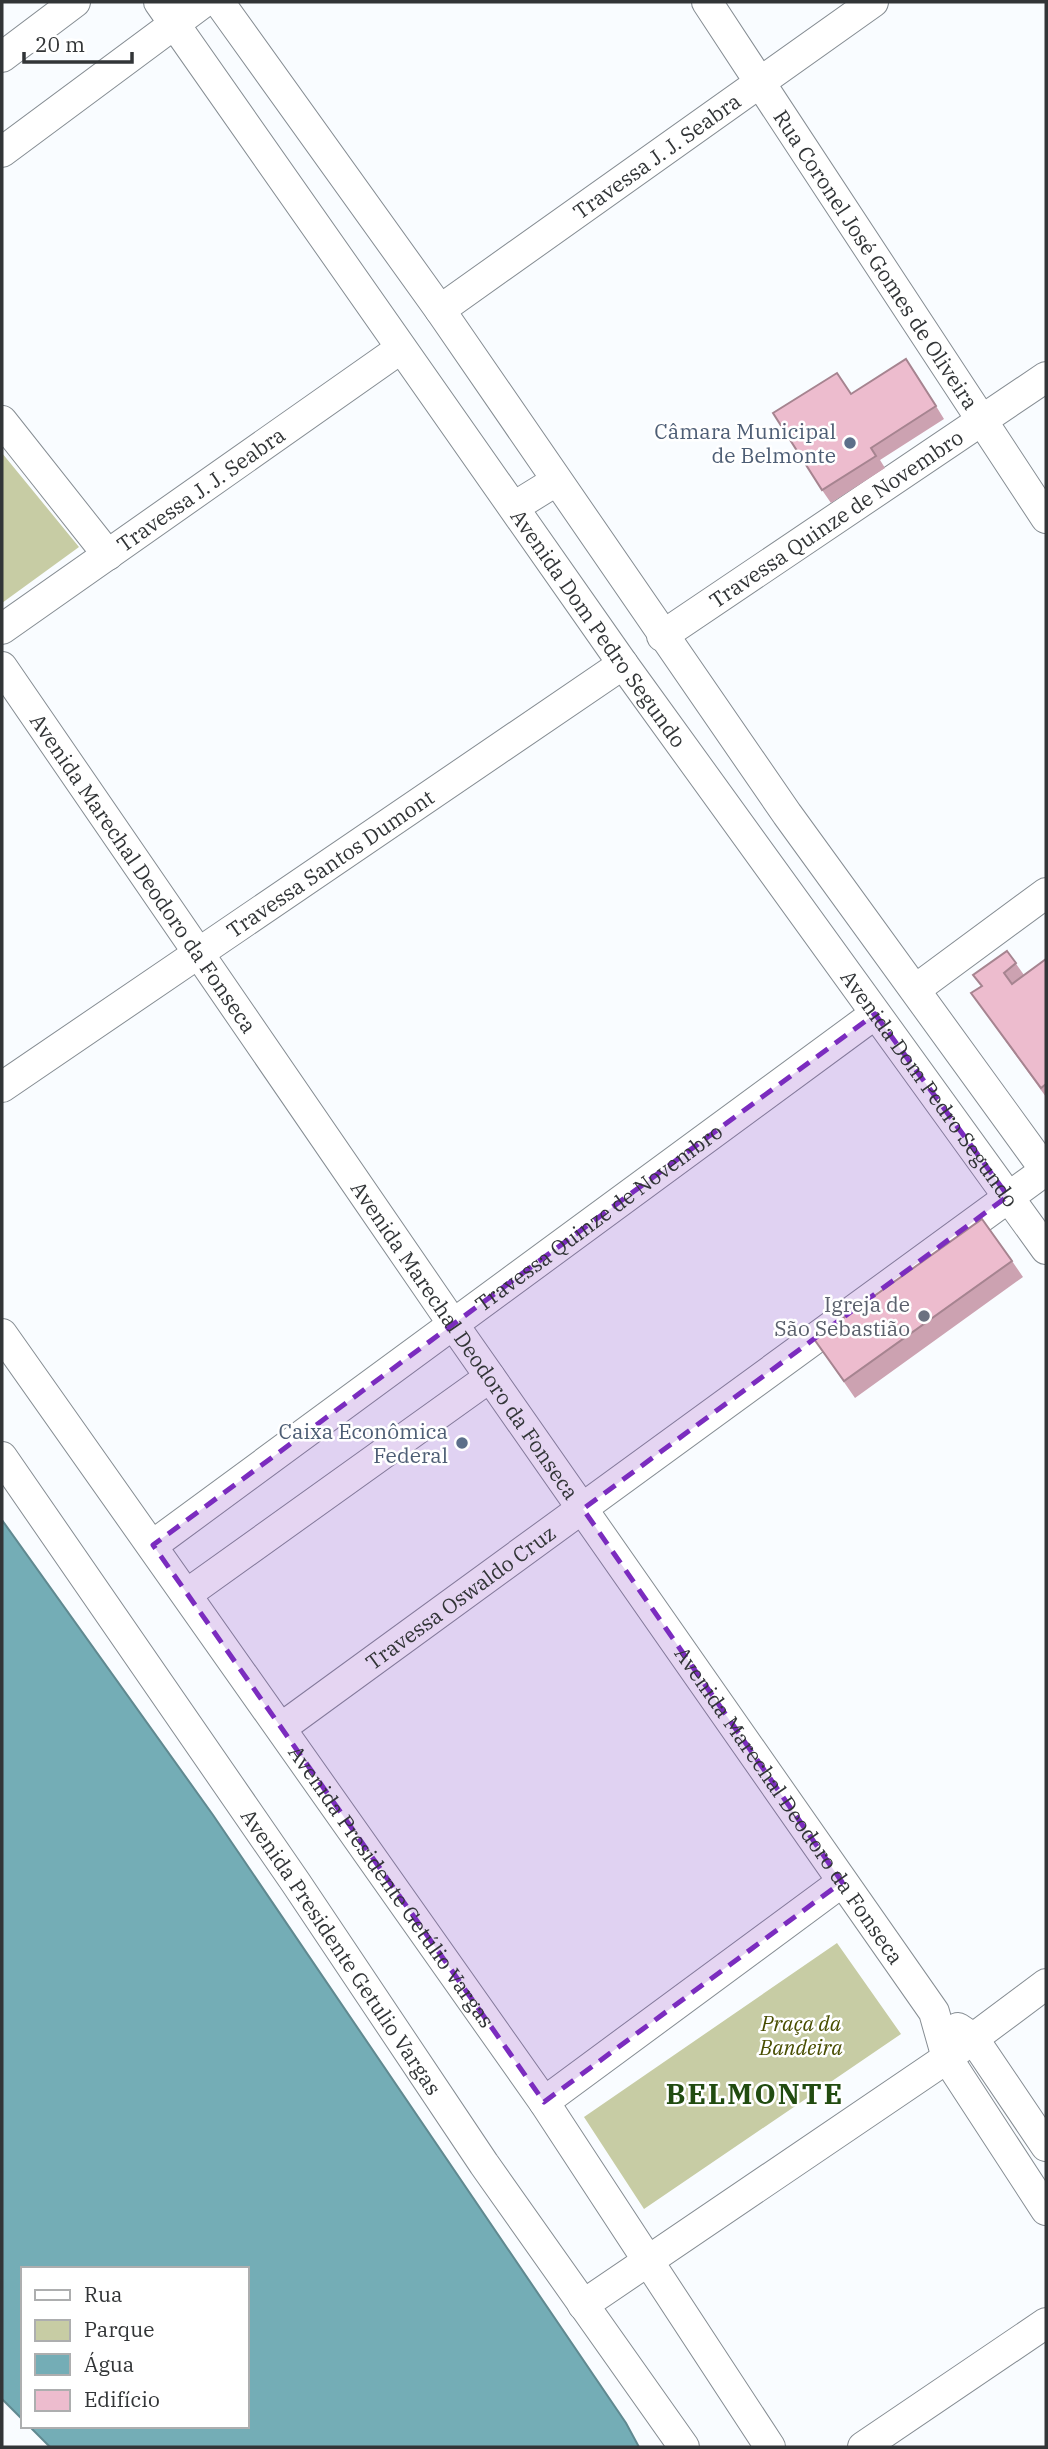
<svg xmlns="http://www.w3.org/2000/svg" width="1048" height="2449" viewBox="0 0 1048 2449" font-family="'IBM Plex Serif',serif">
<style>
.green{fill:#c7cca4}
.water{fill:#74adb6;stroke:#608990;stroke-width:2}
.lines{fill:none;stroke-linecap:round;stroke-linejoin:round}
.minor-casing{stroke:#868d93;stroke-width:32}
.minor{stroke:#fff;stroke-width:30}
.wall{fill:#cca2b1}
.building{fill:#edbcce;stroke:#a68490;stroke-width:2}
.marked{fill:#7b2cbf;fill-opacity:0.2;stroke:#7b2cbf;stroke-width:5;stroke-dasharray:14 9;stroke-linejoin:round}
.service-dot{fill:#5c6f8a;stroke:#fff;stroke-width:2.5}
.worship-dot{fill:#6b7280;stroke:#fff;stroke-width:2.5}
.labels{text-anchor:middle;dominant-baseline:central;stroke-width:5;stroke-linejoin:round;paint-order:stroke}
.street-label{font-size:21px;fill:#323537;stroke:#fff}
.service-label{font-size:21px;fill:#4e5e75;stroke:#fff;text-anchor:end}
.worship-label{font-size:21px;fill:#5b616d;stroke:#fff;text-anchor:end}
.park-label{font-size:21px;font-style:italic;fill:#484d00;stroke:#fff}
.district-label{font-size:28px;font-weight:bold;letter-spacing:2px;fill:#214b10;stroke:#fff}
</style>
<rect width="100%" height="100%" fill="#f9fcff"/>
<!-- green -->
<path class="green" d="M2,453L79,547L2,603Z
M837,1943L901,2034L644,2209L584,2117Z"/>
<!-- water -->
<path class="water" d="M2,1520L213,1815L626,2423L639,2447H50L29,2426H247V2269H23V2420L2,2399Z"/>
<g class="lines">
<defs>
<g id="minor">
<path id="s1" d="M159,2L623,664L1046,1249"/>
<path d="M219,2L440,310L787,814L1046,1171"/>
<path id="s2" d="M707,2L1046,518"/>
<path d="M2,57L75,2"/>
<path d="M2,152L204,2"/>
<path id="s3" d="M440,310L873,2"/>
<path d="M2,421L108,555"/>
<path d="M514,507L556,481"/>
<path id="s4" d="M2,629L400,349"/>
<path id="s5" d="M662,636L1046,377"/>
<path id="s6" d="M2,667L453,1324L934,2012L947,2058L1046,2210"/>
<path d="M916,989L1046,893"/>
<path id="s7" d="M2,1087L623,664"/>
<path id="s8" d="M2,1334L544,2102L770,2447"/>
<path id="s9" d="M2,1457L296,1883L484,2164L684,2447"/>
<path id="s10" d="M153,1545L875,1014"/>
<path d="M187,1594L490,1377"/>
<path id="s11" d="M281,1728L1046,1170"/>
<path d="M958,2028L973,2038L1046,2146"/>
<path d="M544,2102L842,1882"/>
<path d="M583,2305L947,2058L1046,1984"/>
<path d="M863,2447L1046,2323"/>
</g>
</defs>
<!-- minor casing -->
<use href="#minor" class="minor-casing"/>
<!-- minor -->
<use href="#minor" class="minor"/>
</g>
<!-- wall -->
<path class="wall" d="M915,372L944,419L880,460L885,468L831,503L822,490Z
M1007,951L1024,975L1046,959V1097L971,993L981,986Z
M1012,1261L1023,1277L855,1398L814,1339Z"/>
<!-- building -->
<path class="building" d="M906,359L936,406L871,448L876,456L822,490L773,413L837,373L851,394Z
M1007,951L1016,963L1004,973L1012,984L1046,959V1084L1041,1088L971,993L982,986L973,975Z
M982,1219L1012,1261L844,1381L814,1339Z"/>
<!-- marked area -->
<path class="marked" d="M875,1014L1008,1196L583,1509L842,1882L544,2102L153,1545Z"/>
<!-- markers -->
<g class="service-dot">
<circle cx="850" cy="443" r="7"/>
<circle cx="462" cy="1443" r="7"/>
</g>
<circle class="worship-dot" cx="924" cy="1316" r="7"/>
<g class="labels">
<!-- street labels -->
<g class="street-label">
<text stroke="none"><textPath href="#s3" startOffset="266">Travessa J. J. Seabra</textPath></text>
<text stroke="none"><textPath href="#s2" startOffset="308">Rua Coronel José Gomes de Oliveira</textPath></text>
<text stroke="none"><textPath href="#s4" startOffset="243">Travessa J. J. Seabra</textPath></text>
<text stroke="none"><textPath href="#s5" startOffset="210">Travessa Quinze de Novembro</textPath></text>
<text stroke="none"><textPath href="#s1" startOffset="765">Avenida Dom Pedro Segundo</textPath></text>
<text stroke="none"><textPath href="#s7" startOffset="397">Travessa Santos Dumont</textPath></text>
<text stroke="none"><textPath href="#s6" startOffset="250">Avenida Marechal Deodoro da Fonseca</textPath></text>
<text stroke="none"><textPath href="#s1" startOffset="1332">Avenida Dom Pedro Segundo</textPath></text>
<text stroke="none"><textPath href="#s10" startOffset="553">Travessa Quinze de Novembro</textPath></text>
<text stroke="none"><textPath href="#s6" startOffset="817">Avenida Marechal Deodoro da Fonseca</textPath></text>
<text stroke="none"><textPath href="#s11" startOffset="222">Travessa Oswaldo Cruz</textPath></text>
<text stroke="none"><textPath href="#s6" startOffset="1384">Avenida Marechal Deodoro da Fonseca</textPath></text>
<text stroke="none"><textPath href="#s8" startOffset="676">Avenida Presidente Getúlio Vargas</textPath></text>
<text stroke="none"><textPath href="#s9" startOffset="600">Avenida Presidente Getulio Vargas</textPath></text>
</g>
<!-- service labels -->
<g class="service-label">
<text x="836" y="431">Câmara Municipal<tspan x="836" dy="24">de Belmonte</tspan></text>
<text x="448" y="1431">Caixa Econômica<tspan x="448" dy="24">Federal</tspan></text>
</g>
<!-- worship labels -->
<g class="worship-label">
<text x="910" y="1304">Igreja de<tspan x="910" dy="24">São Sebastião</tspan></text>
</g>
<!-- park labels -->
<g class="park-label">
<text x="801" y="2023">Praça da<tspan x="801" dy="24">Bandeira</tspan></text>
</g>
<!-- district labels -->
<g class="district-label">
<text x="755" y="2093">BELMONTE</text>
</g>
</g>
<!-- border -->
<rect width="1048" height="2449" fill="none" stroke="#323537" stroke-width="7"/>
<!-- legend -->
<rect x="21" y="2267" width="228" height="161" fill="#ffffff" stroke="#adaeaf" stroke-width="2"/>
<rect x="35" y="2290" width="35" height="10" fill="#ffffff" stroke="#adaeaf" stroke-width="2"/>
<text x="84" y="2302" font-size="21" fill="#323537">Rua</text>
<rect x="35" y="2320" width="35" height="21" fill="#c7cca4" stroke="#adaeaf" stroke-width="2"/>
<text x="84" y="2337" font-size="21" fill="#323537">Parque</text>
<rect x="35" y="2354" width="35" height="21" fill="#74adb6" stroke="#adaeaf" stroke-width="2"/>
<text x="84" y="2372" font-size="21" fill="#323537">Água</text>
<rect x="35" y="2390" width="35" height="21" fill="#edbcce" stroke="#adaeaf" stroke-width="2"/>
<text x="84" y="2407" font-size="21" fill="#323537">Edifício</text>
<!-- scale -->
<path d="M24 52v10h108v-10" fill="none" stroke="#323537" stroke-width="3.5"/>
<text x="35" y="52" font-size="21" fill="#323537" stroke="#ffffff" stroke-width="5" paint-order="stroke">20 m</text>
</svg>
